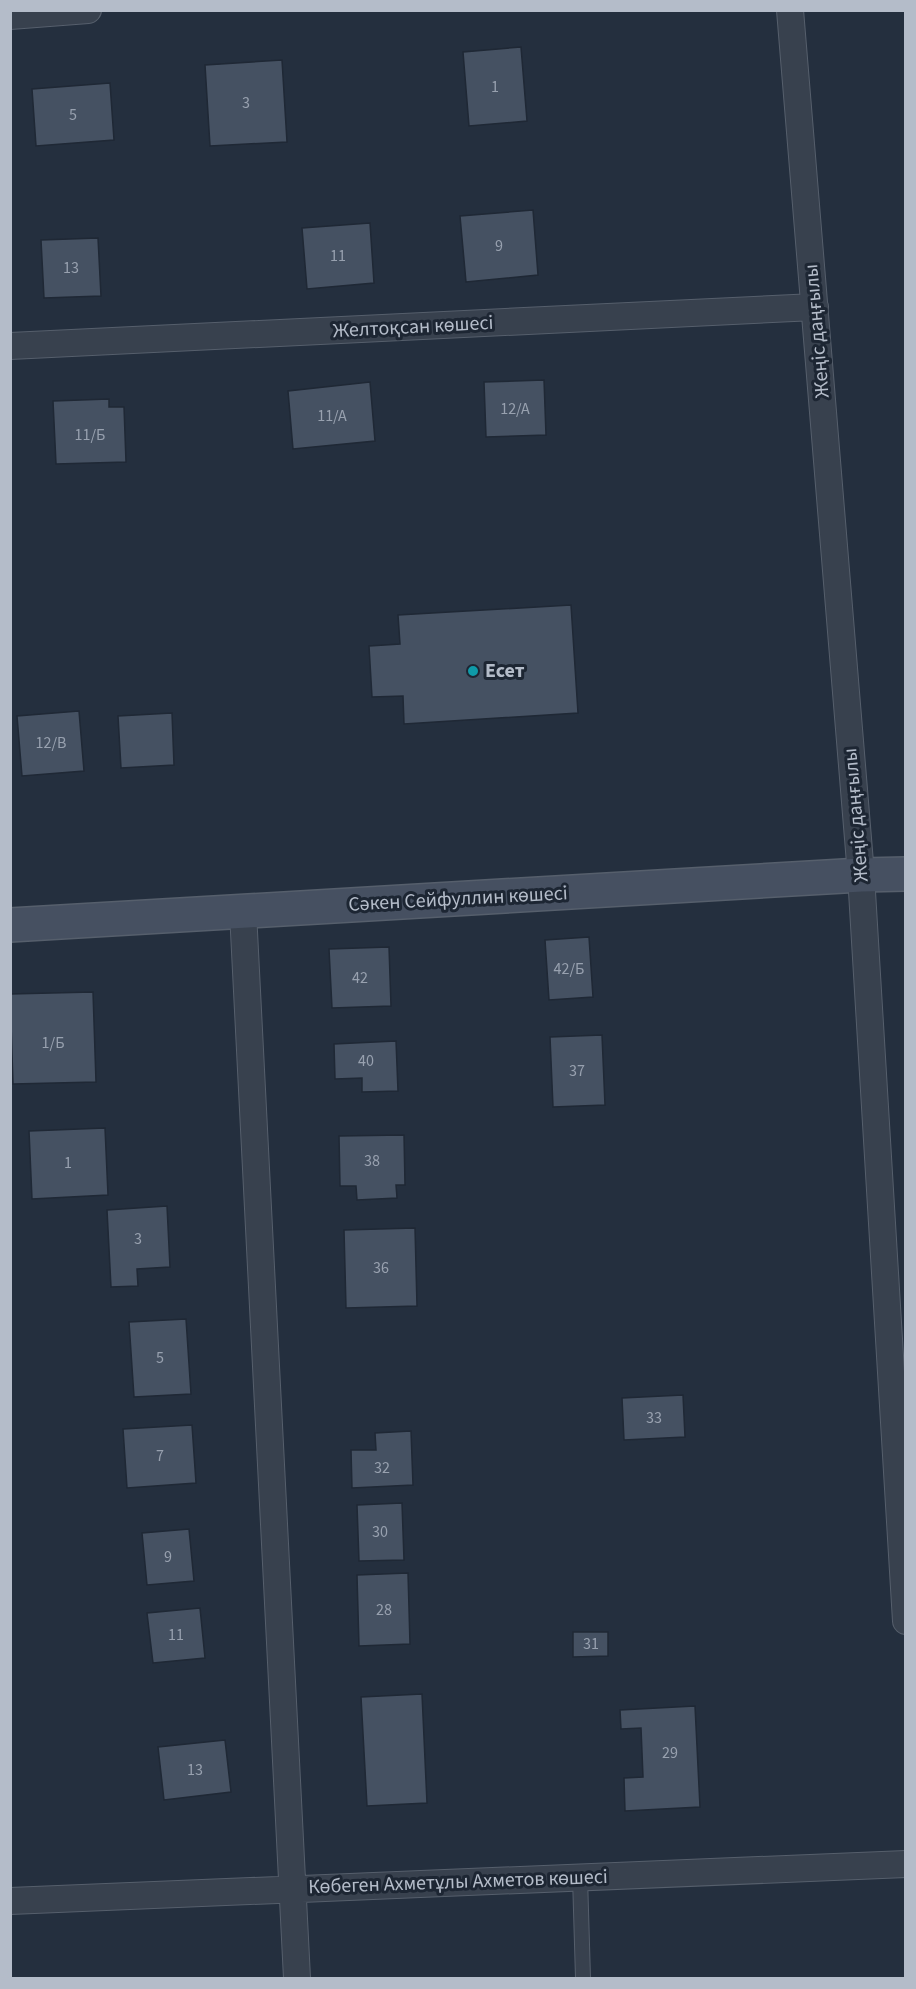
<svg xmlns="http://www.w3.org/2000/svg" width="916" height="1989" viewBox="0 0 916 1989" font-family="'Source Sans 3',sans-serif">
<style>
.building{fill:#455162;stroke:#1f2835;stroke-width:1.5}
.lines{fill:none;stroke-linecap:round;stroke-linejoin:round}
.lane-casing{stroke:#565f6c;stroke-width:16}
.street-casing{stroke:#565f6c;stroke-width:28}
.secondary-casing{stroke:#565f6c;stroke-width:36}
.lane{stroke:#38414e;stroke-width:14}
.street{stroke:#38414e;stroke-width:26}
.secondary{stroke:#465061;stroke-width:33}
.culture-dot{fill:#0f9aa8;stroke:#1d2633;stroke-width:2}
.labels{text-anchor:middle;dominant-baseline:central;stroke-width:6;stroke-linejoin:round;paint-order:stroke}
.number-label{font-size:16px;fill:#98a1af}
.street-label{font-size:20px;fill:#b4bcc9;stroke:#1d2633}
.poi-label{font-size:20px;font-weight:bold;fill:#b4bcc9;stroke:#1d2633;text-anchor:start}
</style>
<rect width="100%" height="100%" fill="#242f3e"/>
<!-- building -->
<path class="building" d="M521,47L527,121L469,126L463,52Z
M282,60L287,142L210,146L205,65Z
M110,83L114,140L36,146L32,89Z
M533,210L538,275L466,282L460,216Z
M370,223L374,283L307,289L302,228Z
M98,238L101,296L44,298L41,240Z
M544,380L546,435L486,437L484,382Z
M370,382L375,441L293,449L288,391Z
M109,399V407H124L126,462L56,464L53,401Z
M571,605L578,713L404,724L403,696L372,697L369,646L400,644L398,615Z
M79,711L84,771L22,776L17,716Z
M172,713L174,765L121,768L118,716Z
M589,937L593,997L549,1000L545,940Z
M389,947L391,1006L332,1008L329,949Z
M93,992L96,1082L13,1084L10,994Z
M602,1035L605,1105L553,1107L550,1037Z
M396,1041L398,1091L362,1092V1078L335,1079L334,1044Z
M105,1128L108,1195L32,1199L29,1131Z
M404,1135L405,1185H396L397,1198L357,1200L356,1186H340L339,1136Z
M167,1206L170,1267L137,1269L138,1286L111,1287L107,1210Z
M415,1228L417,1306L346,1308L344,1230Z
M186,1319L191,1394L134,1397L129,1322Z
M683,1395L685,1437L624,1440L622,1398Z
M192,1425L196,1483L127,1488L123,1429Z
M411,1431L413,1485L352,1488L351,1450H376L375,1433Z
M402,1503L404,1560L359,1561L357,1505Z
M189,1529L194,1581L147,1585L142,1533Z
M408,1573L410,1644L359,1646L357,1575Z
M200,1608L205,1658L153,1663L147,1613Z
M573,1632H608V1656L573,1657Z
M422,1694L427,1803L367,1806L361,1697Z
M695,1706L700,1807L625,1811L624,1778L643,1777L641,1728L621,1729L620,1710Z
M225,1740L231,1792L164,1800L158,1747Z"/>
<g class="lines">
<defs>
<path id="lane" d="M580,1877L583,1978"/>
<path id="street" d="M790,10L861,875L906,1621
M10,16L88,10
M10,346L815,307
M243,912L297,1978
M10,1901L906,1864"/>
<path id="secondary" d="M10,925L861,875L906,874"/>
</defs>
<!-- lane casing -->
<use href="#lane" class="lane-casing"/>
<!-- street casing -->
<use href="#street" class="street-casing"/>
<!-- secondary casing -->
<use href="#secondary" class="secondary-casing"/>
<!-- lane -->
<use href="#lane" class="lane"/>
<!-- street -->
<use href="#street" class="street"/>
<!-- secondary -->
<use href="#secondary" class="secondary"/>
</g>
<!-- markers -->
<circle class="culture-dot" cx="473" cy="671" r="6"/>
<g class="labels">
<!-- number labels -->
<g class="number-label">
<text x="495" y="87">1</text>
<text x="246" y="103">3</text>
<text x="73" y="115">5</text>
<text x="499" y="246">9</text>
<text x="338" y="256">11</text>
<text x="71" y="268">13</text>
<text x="515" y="409">12/А</text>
<text x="332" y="416">11/А</text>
<text x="90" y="435">11/Б</text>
<text x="51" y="743">12/В</text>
<text x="569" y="969">42/Б</text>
<text x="360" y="978">42</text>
<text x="53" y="1043">1/Б</text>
<text x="366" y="1061">40</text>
<text x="577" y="1071">37</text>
<text x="372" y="1161">38</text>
<text x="68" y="1163">1</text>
<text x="138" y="1239">3</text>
<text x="381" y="1268">36</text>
<text x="160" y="1358">5</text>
<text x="654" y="1418">33</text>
<text x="160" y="1456">7</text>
<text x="382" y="1468">32</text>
<text x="380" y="1532">30</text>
<text x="168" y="1557">9</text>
<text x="384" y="1610">28</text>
<text x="176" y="1635">11</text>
<text x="591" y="1644">31</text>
<text x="670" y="1753">29</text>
<text x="195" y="1770">13</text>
</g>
<!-- street labels -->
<g class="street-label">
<text transform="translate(413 327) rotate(-3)">Желтоқсан көшесі</text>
<text transform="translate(817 331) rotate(-95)">Жеңіс даңғылы</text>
<text transform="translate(856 815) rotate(-95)">Жеңіс даңғылы</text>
<text transform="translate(458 899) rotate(-3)">Сәкен Сейфуллин көшесі</text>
<text transform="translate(458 1882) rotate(-2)">Көбеген Ахметұлы Ахметов көшесі</text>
</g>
<!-- poi labels -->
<g class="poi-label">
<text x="485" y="671">Есет</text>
</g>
</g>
<!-- border -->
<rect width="916" height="1989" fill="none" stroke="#b4bcc9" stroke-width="24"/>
</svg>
